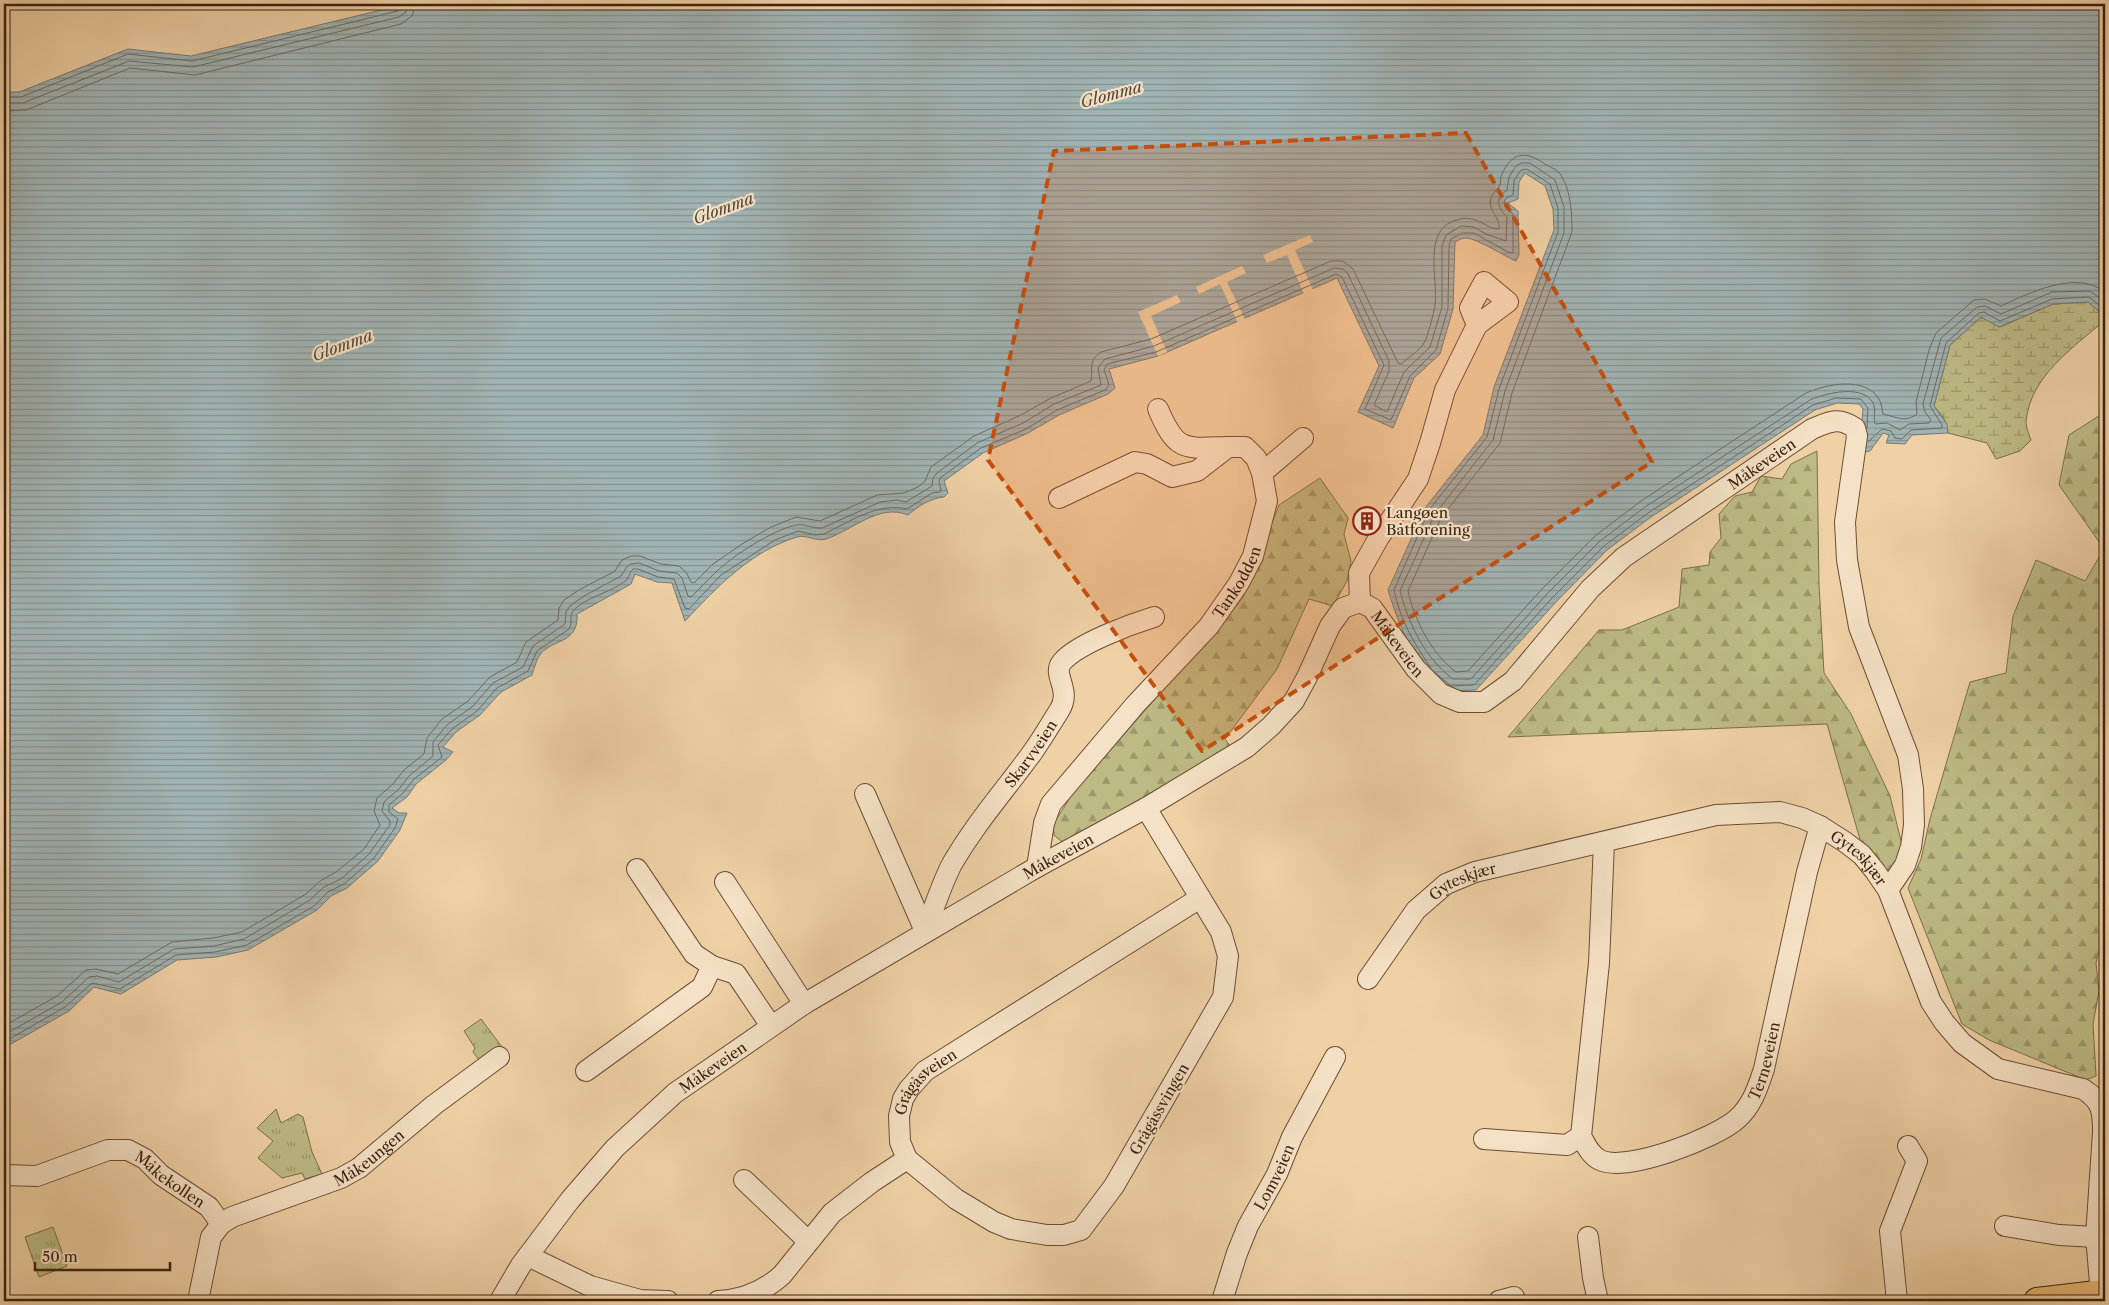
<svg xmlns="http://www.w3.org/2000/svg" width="2109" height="1305" viewBox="0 0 2109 1305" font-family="'Libre Caslon Text',serif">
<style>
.forest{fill:url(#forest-firs);stroke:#7c6e4a}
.wetland{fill:url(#wetland-marsh);stroke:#7c6e4a}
.park{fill:url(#park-tufts);stroke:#7c6e4a}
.water{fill:url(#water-rules);stroke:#797972}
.pier{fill:#f0d1a6}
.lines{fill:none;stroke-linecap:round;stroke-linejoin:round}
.shore{stroke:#6e6a62;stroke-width:1}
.minor-casing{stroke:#694d35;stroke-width:22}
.major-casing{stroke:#3c210f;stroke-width:28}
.minor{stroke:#f5e1c5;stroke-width:20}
.major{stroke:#e8b873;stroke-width:26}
.marked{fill:#c64e0d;fill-opacity:0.2;stroke:#c64e0d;stroke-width:4;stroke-dasharray:10 6;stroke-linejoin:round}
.labels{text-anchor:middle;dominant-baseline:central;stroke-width:4.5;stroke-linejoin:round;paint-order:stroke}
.street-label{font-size:15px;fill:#3c210f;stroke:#f5e1c5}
.poi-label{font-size:15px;fill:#3c210f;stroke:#f5e1c5;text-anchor:start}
.water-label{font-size:16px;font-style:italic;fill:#554638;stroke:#f5e1c5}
</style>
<defs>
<pattern id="forest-firs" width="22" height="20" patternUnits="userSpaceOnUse" patternTransform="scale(1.25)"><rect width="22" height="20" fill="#bdba84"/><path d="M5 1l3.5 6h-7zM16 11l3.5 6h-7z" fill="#9b976a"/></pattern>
<pattern id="wetland-marsh" width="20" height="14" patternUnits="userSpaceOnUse" patternTransform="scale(1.25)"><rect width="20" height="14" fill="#bdba84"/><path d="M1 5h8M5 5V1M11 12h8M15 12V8" fill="none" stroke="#9b976a"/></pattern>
<pattern id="park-tufts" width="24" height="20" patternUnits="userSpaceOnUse" patternTransform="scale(1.25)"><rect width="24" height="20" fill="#bdba84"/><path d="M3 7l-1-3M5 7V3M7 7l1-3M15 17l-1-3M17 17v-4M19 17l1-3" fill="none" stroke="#9b976a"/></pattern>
<pattern id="water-rules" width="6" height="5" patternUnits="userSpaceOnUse" patternTransform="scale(1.25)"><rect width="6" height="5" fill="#a1b4b4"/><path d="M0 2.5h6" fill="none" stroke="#849291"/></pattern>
</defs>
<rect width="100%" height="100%" fill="#f0d1a6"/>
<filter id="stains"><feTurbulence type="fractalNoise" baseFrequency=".004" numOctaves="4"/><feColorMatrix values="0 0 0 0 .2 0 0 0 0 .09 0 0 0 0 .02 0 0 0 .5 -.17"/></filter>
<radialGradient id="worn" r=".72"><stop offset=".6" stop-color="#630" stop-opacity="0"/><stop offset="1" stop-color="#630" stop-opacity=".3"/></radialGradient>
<!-- forest -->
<path class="forest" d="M2105,412V929L2096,963L2099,991L2093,1024L2096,1076L2086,1080L1989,1040L1962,1024L1908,888L1921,859L1930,819L1970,682L2006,673L2013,616L2036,560L2085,581L2104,549L2059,485L2069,435Z
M1817,451L1819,585L1824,673L1851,714L1890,796L1904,853L1893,873L1881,870L1861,843L1827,724L1508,737L1599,630H1622L1679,607L1682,569L1709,565L1710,552L1721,538L1719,514L1735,496L1752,492L1761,476L1782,479L1791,464Z
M1320,478L1348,518L1344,534L1351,561L1347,581L1333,606L1309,599L1277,669L1225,739L1233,750L1066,845L1049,831L1073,793L1243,598L1279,505Z"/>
<!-- wetland -->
<path class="wetland" d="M2088,302L2105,316V320C2073,348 2030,376 2026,422C2026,427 2029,435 2031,440L2020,451L1996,459L1987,443L1948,433C1947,421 1942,415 1934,406L1950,345L1981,317L2000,327L2053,304Z"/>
<!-- park -->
<path class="park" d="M481,1019L502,1047L484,1060H479L473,1052L475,1048L464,1031Z
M276,1109L281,1123L298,1114L303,1117L312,1152L322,1174L305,1179L302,1173L282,1178L258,1158L273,1141L257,1128Z
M53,1227L67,1266L39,1277L25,1237Z"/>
<!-- water -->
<path class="water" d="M406,4H2105V316L2088,302L2053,304L1999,327L1981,317L1950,345L1934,406L1947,424L1948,433L1912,435L1905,444L1886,443L1889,435L1883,433L1870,451L1859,453L1863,409L1859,404L1837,403L1815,410L1651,517L1607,550L1556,602L1476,690L1449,691C1413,659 1402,635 1388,590L1425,508L1483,435L1494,387L1554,230L1553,209L1545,186L1525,173L1519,182L1518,199L1508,203L1518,211L1519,255L1516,261C1504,256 1476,238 1466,238C1462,238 1459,240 1455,242L1453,309L1440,354L1414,378L1393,428L1358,412L1379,366L1337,278L1158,356L1109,369L1115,388L1108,394L1059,415L1028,433L983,453L944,481L948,493L944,497C931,498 918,506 908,515C879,503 853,530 826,539C816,542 806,534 797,537C751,551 717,587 685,621L672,583L657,582L635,574L631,584L577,614C579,645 551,638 539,656C536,661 534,669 532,675L501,692L480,715L456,732L443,747L453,752L446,760L416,784L407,797L392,808L399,813H407L400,830L378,861L347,888L331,896L317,910L248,950L216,957L177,960L121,994L94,987L69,1011L4,1048V92H19L128,49L191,56Z"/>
<!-- pier -->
<path class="pier" d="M1310,235L1313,242L1295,250L1313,290L1304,294L1287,255L1267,263L1263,255Z
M1242,266L1246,273L1227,282L1245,320L1238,323L1220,284L1199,294L1196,287Z
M1177,295L1181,302L1151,316L1167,352L1158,356L1138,312Z"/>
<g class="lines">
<!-- shore -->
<path class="shore" d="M4,97H21L128,54L192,61L398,11L401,8L402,4
M4,103H23L129,61L193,67L399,17L406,12L408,4
M4,111L26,110L130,68L195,75L401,24L412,16L416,4
M1868,442L1882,429L1891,431L1895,438L1902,439L1911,430L1942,428V425L1930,406L1946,343L1979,313L1984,312L2000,321L2052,299L2089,297L2105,310
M1433,671L1451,686L1474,685L1552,598L1604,546L1648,513L1813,405L1836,398L1861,399L1868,408L1867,428
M4,1026L57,996L86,970L96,969L118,974L172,942L213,938L242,932L306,894L320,881L336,872L364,849L380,825L374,811L377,798L393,784L404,770L424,754L427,738L442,719L468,701L490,677L517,662L526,642L558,620L559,608L564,600L579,590L615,571L622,560L631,556H640L661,564L679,566L686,572L691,582L694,583L713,564L742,544L771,527L796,517L820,521L877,495L904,493L918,487L925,481L931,467L974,436L1019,416L1051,398L1091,381C1093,369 1088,361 1101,352L1151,339L1331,261H1343L1353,269L1398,363L1401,364C1408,358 1419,351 1424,343C1428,336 1433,315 1435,306C1439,279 1420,227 1460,219C1479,215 1487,230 1499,229C1501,217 1487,211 1491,198C1493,192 1498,190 1500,185C1501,182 1500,177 1502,174C1511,154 1524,150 1542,162C1548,167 1556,168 1561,175C1571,191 1572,214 1572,232L1512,393L1500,443L1441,518L1408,591C1415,621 1431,653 1456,672L1468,671L1542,589L1595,536L1641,501L1806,393C1827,384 1865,376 1879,399C1882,404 1882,410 1883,414C1897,417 1905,423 1917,414L1916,402L1929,350L1936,333L1974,300L1985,299L2001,306C2030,293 2076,269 2105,292
M4,1035L62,1002L89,977L97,976L119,982L174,949L214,946L244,939L310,900L324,887L341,879L369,854L390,825V821L382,811L384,802L399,789L409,776L433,756V742L447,725L473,706L493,683L523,667L533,646L565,624L566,612L570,606L584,596L621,576L626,568L630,564L639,563L659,571L677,573L682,578L688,596L691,597C700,589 707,580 716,572C734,555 771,531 796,525C804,523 813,529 822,528L880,502L897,500L906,502L932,486L933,478L937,473L977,443L1023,423L1054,404L1101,385L1098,368L1105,359L1154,346L1334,268L1343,269L1348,274L1389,361V371L1374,405L1387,412L1404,372L1430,347L1442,307V246L1446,235L1461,226L1474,227L1486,234L1506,241L1507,217C1498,208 1494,199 1507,190L1509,177L1516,166L1521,163H1530L1555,180L1564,207V233L1505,391L1493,440L1435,514L1400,591C1409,625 1425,658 1453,679H1471L1547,594L1600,541L1645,507L1810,400C1826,393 1865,383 1874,405C1876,411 1873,418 1875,424L1887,423L1900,430L1909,424L1929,423L1931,420L1925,412L1923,404L1941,338L1977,307L1985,306L2001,314L2052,292L2090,291L2105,302
M4,1042L65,1007L92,983L120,989L176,955L215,952L247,945L314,906L328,892L344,884L374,858L395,828L398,819L389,812V805L403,793L413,780L442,757L438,745L452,729L477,711L497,688L528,671L537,651L569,629C573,623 569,616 573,611C584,598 611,592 624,582C629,579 629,573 633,569H638L658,577L674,579L685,608L689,609L721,575L775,540L798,531L815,535L824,534C849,522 878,502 907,509L932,493L940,492L941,490L939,482L940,478L981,448L1026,429L1057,410L1105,390L1109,385L1104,370L1107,364L1156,352L1336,274L1342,277L1384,365L1365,409L1391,420L1410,376L1436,350L1448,308L1449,246L1451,239L1462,233H1474L1508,252L1513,253V214L1505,207L1504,202L1506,198L1513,195L1514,180L1521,170L1527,169L1550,184L1558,208V232L1499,389L1487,437L1429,510L1394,590C1400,619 1414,644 1431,668"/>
<defs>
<g id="minor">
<path d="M1158,409C1177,453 1184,448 1228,447"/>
<path d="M1262,473L1303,438"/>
<path d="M1360,602L1359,573L1378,539L1418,479L1430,443L1445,390L1477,325L1508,302L1484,282L1470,308L1477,325"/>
<path d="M865,794L925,931"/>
<path id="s1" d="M1146,808L1221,932L1228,956L1223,997L1114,1186L1081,1230L1064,1235H1047L1011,1229L994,1222L956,1199L907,1159L900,1142L899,1116L903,1099L909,1089L925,1071L1200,898"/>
<path id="s2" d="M1604,842L1599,963L1581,1136C1586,1145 1590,1155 1600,1160C1626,1173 1716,1138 1737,1119C1752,1106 1758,1087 1764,1069L1807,872L1820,826"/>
<path id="s3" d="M1037,867L1044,823L1051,804L1135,705L1209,626L1239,583L1253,556L1267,501L1262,473L1256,458L1245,447H1228L1197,471L1172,477L1147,464L1135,462L1059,498"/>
<path d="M637,869L694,954L712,966L736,974L771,1026"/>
<path d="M725,882L804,1004"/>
<path id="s4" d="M925,931C934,909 941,885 952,864C975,824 1005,790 1032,753C1042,739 1050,725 1059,711C1073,690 1051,675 1062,662C1077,644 1131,624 1154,617"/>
<path id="s5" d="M1368,979L1416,910L1446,884L1475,872L1716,815L1780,812L1802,818L1820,826L1845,842L1862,855L1875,871L1888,890L1931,1002L1944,1022L1962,1043L1998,1069L2083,1089C2102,1101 2103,1111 2103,1132L2096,1237L2101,1294"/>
<path d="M586,1071L702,987L712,966"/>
<path d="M1484,1139L1567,1145L1581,1136"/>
<path id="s6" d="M4,1175L37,1176L108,1150H128L145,1159L161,1175L209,1207L221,1224"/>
<path d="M744,1180L808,1241"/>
<path d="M2005,1226L2059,1235L2096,1237"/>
<path d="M1588,1237L1593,1278L1598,1301"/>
<path d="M528,1256L590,1286L640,1300L668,1301"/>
<path id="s7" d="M198,1301L211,1237L221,1224L232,1217L341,1178L359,1168L434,1105L499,1057"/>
<path id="s8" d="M500,1301L521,1265L570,1200L615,1148L675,1093L804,1004L1037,867L1146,808L1247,747L1271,726L1294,701L1307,677L1330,626L1343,608L1360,602L1372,608L1416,669L1441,694L1460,702H1484L1513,681L1590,589L1624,557L1812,429C1829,422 1838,416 1855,428L1857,436L1845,522L1847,560L1859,627L1908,755L1913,789L1914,825L1911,847L1905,865L1888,890"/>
<path d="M718,1301C743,1300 763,1292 782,1275L832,1213L872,1182L907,1159"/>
<path id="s9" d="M1222,1301L1237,1253L1248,1226L1277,1174L1292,1137L1335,1057"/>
<path d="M1499,1301L1514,1297"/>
<path d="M1897,1301L1890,1231L1917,1161L1908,1146"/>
</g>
<path id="major" d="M2037,1301L2105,1293"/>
</defs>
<!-- minor casing -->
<use href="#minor" class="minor-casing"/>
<!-- major casing -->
<use href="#major" class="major-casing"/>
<!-- minor -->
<use href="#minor" class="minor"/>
<!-- major -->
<use href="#major" class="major"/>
</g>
<!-- marked area -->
<path class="marked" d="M1466,133L1652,462L1202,751L988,460L1054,151Z"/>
<!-- icons -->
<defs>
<symbol id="building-ring" viewBox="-11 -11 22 22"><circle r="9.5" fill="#f5e1c5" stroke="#8f2418" stroke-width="1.5"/><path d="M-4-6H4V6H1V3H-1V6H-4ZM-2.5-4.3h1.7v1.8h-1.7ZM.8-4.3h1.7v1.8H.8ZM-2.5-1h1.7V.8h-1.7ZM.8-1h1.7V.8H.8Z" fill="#8f2418"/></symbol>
</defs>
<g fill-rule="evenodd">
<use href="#building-ring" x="1351" y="505" width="32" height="32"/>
</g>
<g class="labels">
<!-- street labels -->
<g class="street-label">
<text stroke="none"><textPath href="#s8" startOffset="1669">Måkeveien</textPath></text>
<text stroke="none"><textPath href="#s3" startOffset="355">Tankodden</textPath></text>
<text stroke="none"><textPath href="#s8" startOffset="1189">Måkeveien</textPath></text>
<text stroke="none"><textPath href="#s4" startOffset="208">Skarvveien</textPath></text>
<text stroke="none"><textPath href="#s8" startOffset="724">Måkeveien</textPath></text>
<text stroke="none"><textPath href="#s5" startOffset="560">Gyteskjær</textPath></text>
<text stroke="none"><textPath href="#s5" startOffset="140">Gyteskjær</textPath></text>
<text stroke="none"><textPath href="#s2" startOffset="538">Terneveien</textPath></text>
<text stroke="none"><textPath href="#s8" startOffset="319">Måkeveien</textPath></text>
<text stroke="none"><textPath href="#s1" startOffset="771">Grågåsveien</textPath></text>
<text transform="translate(1159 1109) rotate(-60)">Grågåssvingen</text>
<text stroke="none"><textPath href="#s7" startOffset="245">Måkeungen</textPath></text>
<text stroke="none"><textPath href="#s9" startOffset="135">Lomveien</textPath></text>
<text stroke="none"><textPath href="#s6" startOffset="180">Måkekollen</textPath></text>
</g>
<!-- poi labels -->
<g class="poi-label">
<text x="1386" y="512">Langøen<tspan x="1386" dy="17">Båtforening</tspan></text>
</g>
<!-- water labels -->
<g class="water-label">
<text transform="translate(1111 94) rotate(-15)">Glomma</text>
<text transform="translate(723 208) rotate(-20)">Glomma</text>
<text transform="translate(342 345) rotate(-20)">Glomma</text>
</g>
</g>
<!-- margin -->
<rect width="2109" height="1305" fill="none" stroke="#f0d1a6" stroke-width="20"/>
<rect x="5" y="5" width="2099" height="1295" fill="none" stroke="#3c210f" stroke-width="2.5"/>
<rect x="10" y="10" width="2089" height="1285" fill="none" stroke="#3c210f"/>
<!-- scale -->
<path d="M35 1262v8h135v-8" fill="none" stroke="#3c210f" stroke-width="2.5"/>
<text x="42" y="1262" font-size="15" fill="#3c210f" stroke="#f5e1c5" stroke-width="4" paint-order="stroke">50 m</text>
<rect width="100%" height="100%" filter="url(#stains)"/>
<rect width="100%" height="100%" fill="url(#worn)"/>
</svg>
